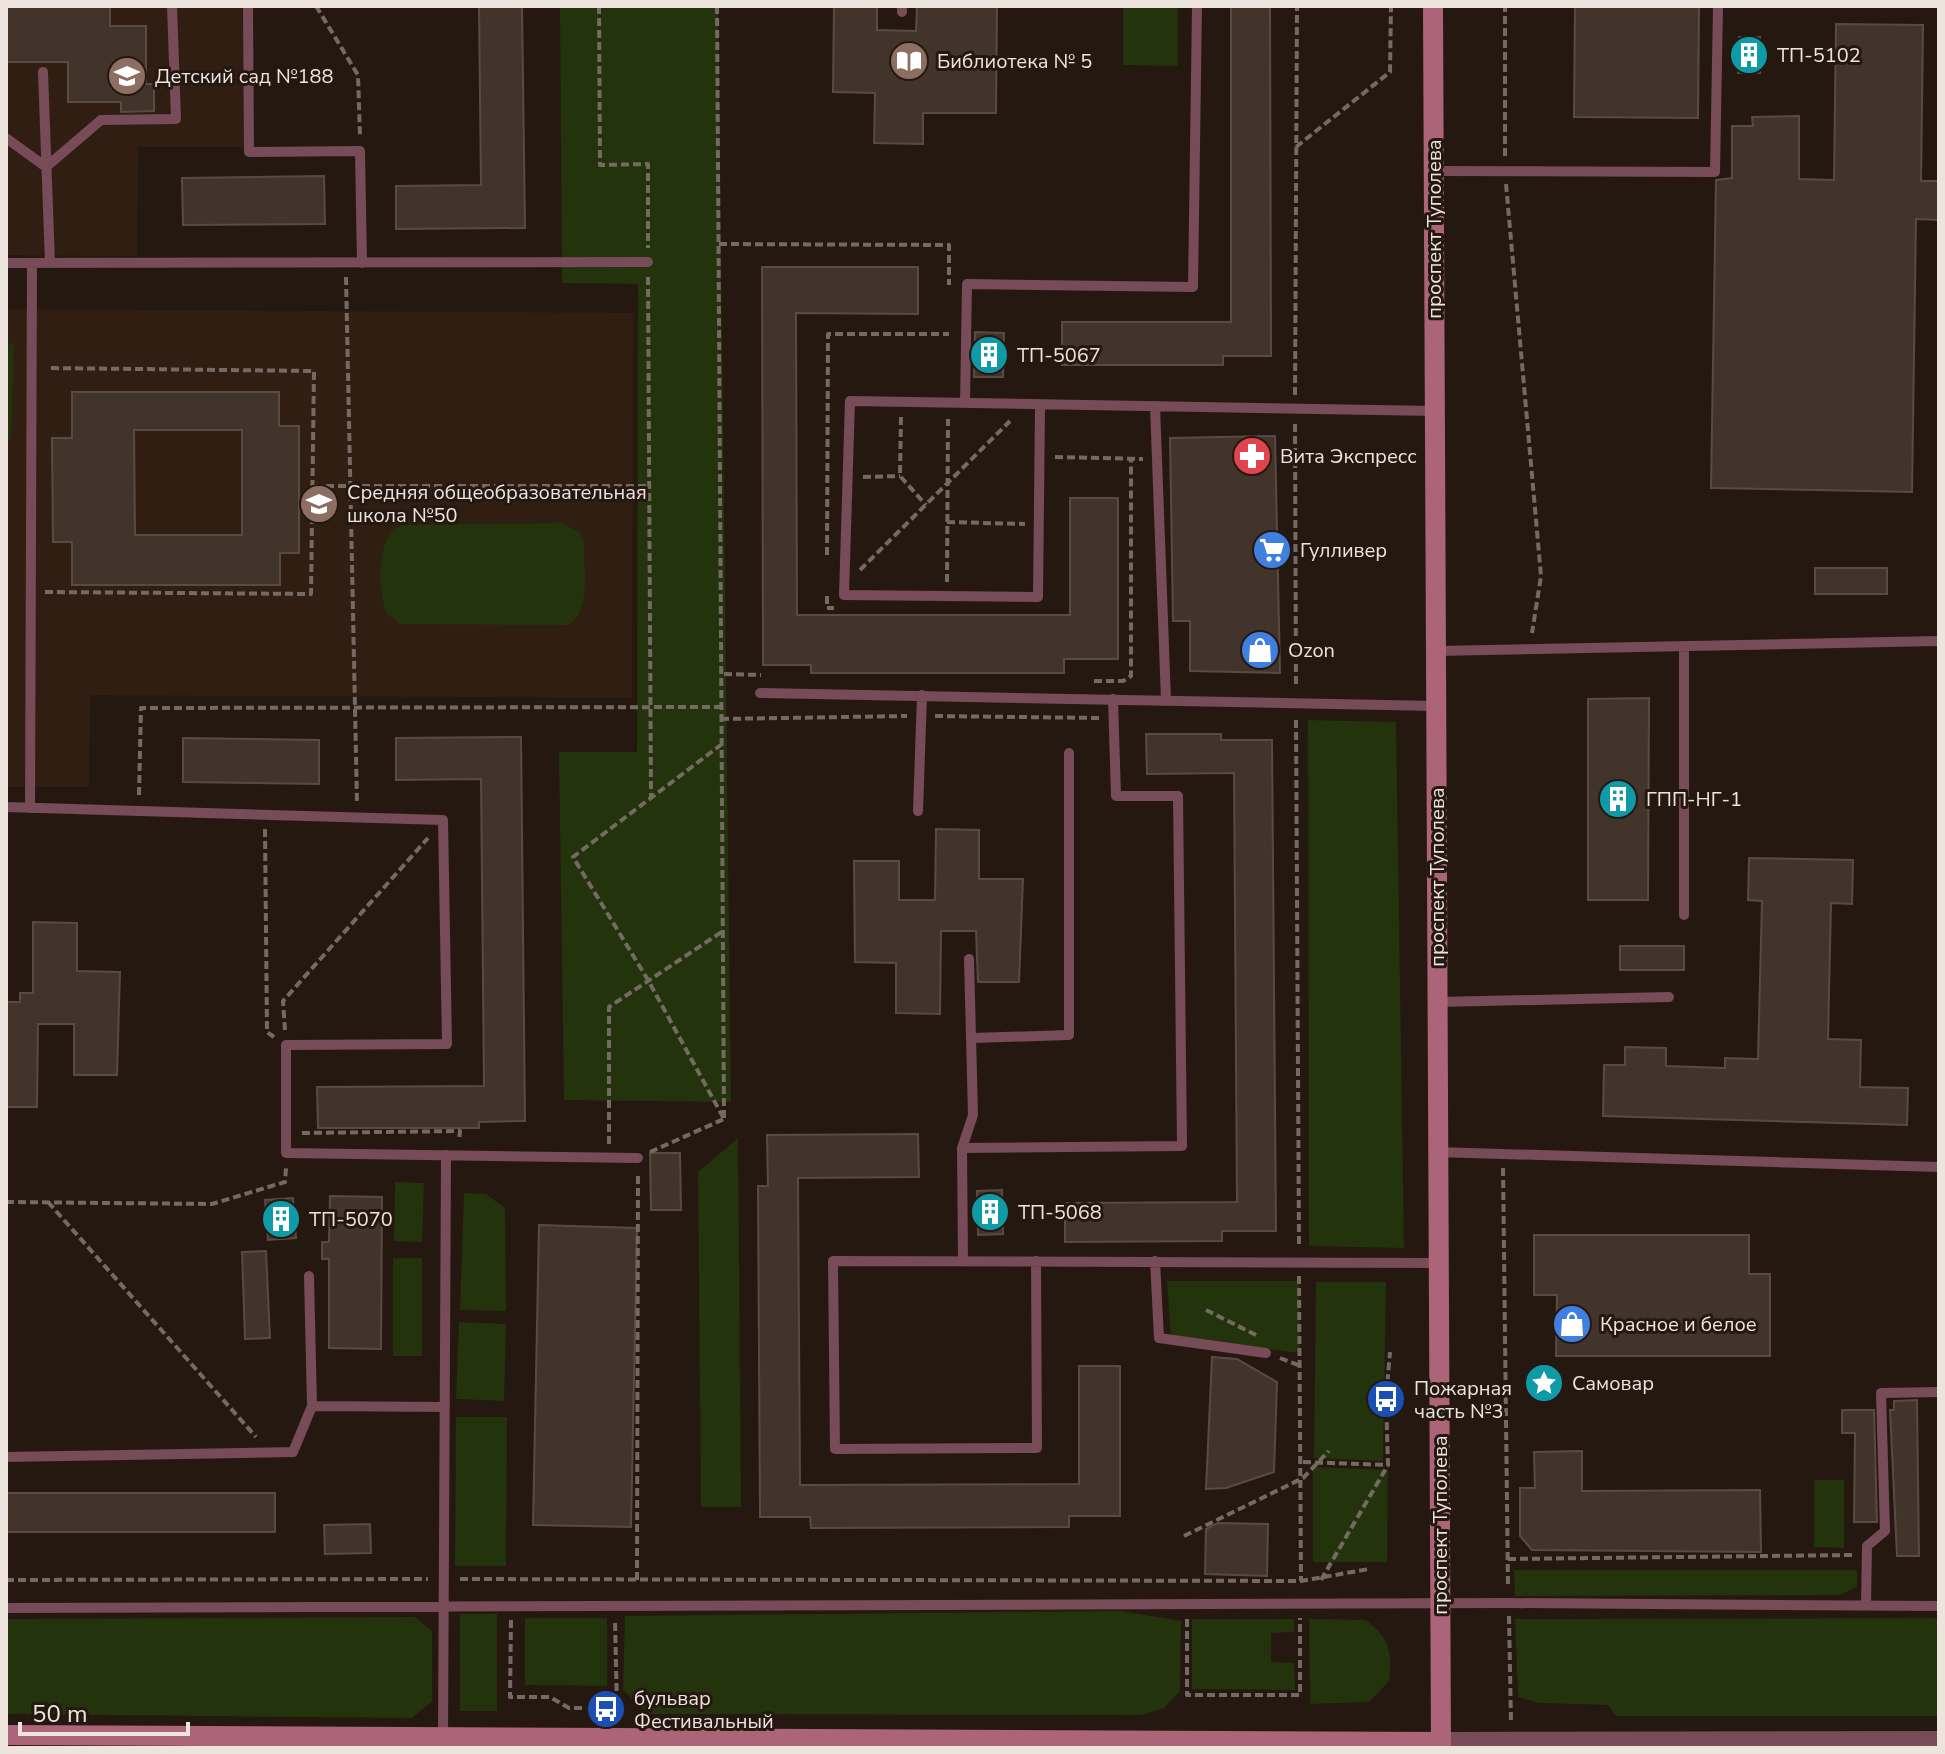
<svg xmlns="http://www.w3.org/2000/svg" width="1945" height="1754" viewBox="0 0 1945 1754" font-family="'Nunito Sans',sans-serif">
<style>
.built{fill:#311e12}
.green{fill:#23330c}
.building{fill:#43342b;stroke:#5a4b42;stroke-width:2;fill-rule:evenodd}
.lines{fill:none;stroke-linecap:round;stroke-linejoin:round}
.path{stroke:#756a63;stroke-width:4;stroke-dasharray:8 4;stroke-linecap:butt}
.service{stroke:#774b57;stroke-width:10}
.tertiary{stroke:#774b57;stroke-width:20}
.secondary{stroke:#ac6479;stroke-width:20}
.labels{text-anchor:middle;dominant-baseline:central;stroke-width:6;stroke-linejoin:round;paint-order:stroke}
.poi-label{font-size:20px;fill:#ede4de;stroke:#251810;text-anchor:start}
.street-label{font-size:20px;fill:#ede4de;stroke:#251810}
</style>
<rect width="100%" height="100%" fill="#251810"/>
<!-- built -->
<path class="built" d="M6,6H248V147H138L137,256L6,255Z
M6,309L633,313L632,698L90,695L89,787H6Z"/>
<!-- green -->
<path class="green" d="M560,6H718L731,1102L564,1100L559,752H637L638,284L562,283Z
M1123,6H1178V66L1123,65Z
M6,343L14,344L11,440H6Z
M562,523L580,533L584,542C583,565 592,613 568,625L400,624L386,613C378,588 375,536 402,525Z
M1308,720L1396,722L1404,1248L1309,1246Z
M738,1138L741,1507H701L698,1172Z
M395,1182L424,1183L422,1242L394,1241Z
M464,1193L486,1194L505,1208L506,1311L460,1310Z
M393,1258H422V1356H393Z
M1167,1281H1299L1300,1353L1171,1337Z
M1316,1282H1386L1383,1461L1314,1458Z
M459,1322L506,1324L504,1401L456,1399Z
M456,1417H507L506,1566H455Z
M1313,1467L1388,1470L1387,1562H1313Z
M1814,1480H1844V1548L1814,1547Z
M1514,1570H1857V1587L1839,1595L1515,1596Z
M1121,1611L1181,1621L1180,1691L1164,1708L1141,1715L649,1714L623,1690L625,1616Z
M460,1614H497V1711H460Z
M415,1617L432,1631V1702L411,1718L6,1714V1619Z
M525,1618H607V1686L525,1685Z
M1939,1618V1716H1616L1608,1705L1539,1703L1518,1697L1515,1619Z
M1192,1619H1294V1632L1271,1633V1662L1294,1663L1295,1690L1192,1689Z
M1309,1619L1366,1620C1389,1637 1393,1653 1389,1681L1369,1702L1310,1704Z"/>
<!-- building -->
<path class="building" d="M6,6H110V26H146V84H154V111L121,112V102H68V62H6Z
M479,6H522L525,228L396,229V186L481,185Z
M834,6H877V30L916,31L917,6H997L996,113H923V144L874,143L875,93L833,92Z
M1231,6H1270L1271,356H1223V365H1062V322H1231Z
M1575,6H1699L1698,118L1574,117Z
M1836,24L1923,25L1921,181H1939V220L1916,219L1912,492L1711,488L1716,180L1732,178V126H1753L1752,117L1799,116V179L1834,180Z
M1739,37H1760V73H1738Z
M324,176L325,224L183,225L182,178Z
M762,267H918V314L796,313L797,615H1070V498H1118V659H1064V673H811V665H763Z
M975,332L1004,333L1003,377H974Z
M72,392H279V426H299V553H280V585H72V542H53L52,438H72ZM134,430H242V535H135Z
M1275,436L1280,673L1190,671V621H1173L1170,438Z
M1815,568H1887V594H1815Z
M1649,698L1648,900H1588V699Z
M1146,734H1221V740H1272L1276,1231H1222V1241L1065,1242V1203L1237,1202L1234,773L1147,774Z
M521,737L525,1121L479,1122V1128H318L317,1087L484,1086L481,779L396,780V738Z
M183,738L319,740V784L183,782Z
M936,829L979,830V879H1023L1019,982H978L976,931H941L940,1014L896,1013V963L855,962L854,861H899V900H935Z
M1749,858L1853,860L1852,904L1831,903L1828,1039L1861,1040L1860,1087L1908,1088L1907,1125L1603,1116L1604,1065H1625V1047L1666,1048V1066L1725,1068V1058L1758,1059L1762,901L1748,900Z
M33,922L77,923V971L120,972L117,1075H74V1024H38L37,1107H6V1002H20V993H33Z
M1620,946H1684V970H1620Z
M918,1134L919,1177L798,1178L800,1485L1079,1484V1366H1120V1516H1069V1527L811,1528L810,1517H760L758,1186H768L767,1135Z
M650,1153H680L681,1210H651Z
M1002,1190L1003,1234L978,1235L977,1191Z
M330,1196L382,1197L381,1349L329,1348V1259H322V1242H329Z
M293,1198L296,1238L268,1240L265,1200Z
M539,1225L637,1228L631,1527L533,1525Z
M1534,1235H1749V1274H1770V1356H1556L1557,1295H1534Z
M266,1251L270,1338L245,1339L242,1252Z
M1212,1357L1237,1359L1277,1382L1274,1472L1226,1488L1206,1489Z
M1917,1400L1919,1556H1897L1890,1410H1894V1401Z
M1842,1410H1874L1877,1522H1854L1855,1433H1842Z
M1582,1451V1491L1760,1490L1761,1552L1532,1550L1520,1536V1488H1535L1534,1452Z
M6,1493H275V1532H6Z
M1218,1523L1268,1524L1267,1576L1205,1574L1206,1529Z
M370,1524L371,1553L325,1554L324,1525Z"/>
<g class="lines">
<!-- path -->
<path class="path" d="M316,6L358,75L360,136
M599,6L600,165L648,164V248
M717,6L724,1119
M1296,147L1390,72L1391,6
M1505,156V6
M1506,184L1541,576L1532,633
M719,244L949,245V285
M346,277L357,804
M648,277L651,799
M1295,395L1297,6
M901,417L900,476L926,505
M1295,424L1296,687
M1055,457L1143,459
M863,477L900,476
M314,486H650
M947,522L1025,524
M827,555L828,334H949
M860,570L1010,421
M947,582L948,419
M45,592L311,594L314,371L47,368
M827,596V608H834
M724,674L761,675
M1094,681H1123L1131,676V459
M935,716L1099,718
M721,719L907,716
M1296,720L1299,1247
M722,744L573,857L648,980L723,1117
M139,795L141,708L723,707
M265,829L267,1032L274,1037
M285,1030L283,1001L428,838
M302,1133L460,1131L459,1141
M609,1144V1007L723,931
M650,1152L724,1119
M1503,1168L1508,1587
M6,1202L212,1204L285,1182L286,1168
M48,1202L256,1437
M1299,1276L1301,1581
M1206,1310L1256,1335
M1280,1358L1301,1366
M1303,1462L1388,1465
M1184,1536L1303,1478L1329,1451
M1508,1559L1854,1555
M460,1579L1301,1581L1369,1569
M6,1580L428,1579
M637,1580L638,1173
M1321,1580L1388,1465L1386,1399L1390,1352
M1509,1616L1511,1723
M1187,1619V1695H1300V1618
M511,1620L510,1697H550L569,1708H617L615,1620"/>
<!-- service -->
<path class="service" d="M248,6L249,152L360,151L362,263
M902,12V6
M43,72L50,263
M6,138L46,167L101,120L176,119L172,6
M1434,171L1715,172L1718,6
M6,263L648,262
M965,403L967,284L1193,287L1197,6
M1040,405L1038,597L844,595L850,401L1435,411
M1155,406L1166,700
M1436,651L1939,641
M760,693L1436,706
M6,807L443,820L447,1044L286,1045V1153L638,1158
M30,808L32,263
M918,811L922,695
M1684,915V646
M1438,1002L1669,997
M972,1038L1069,1035V753
M962,1148L1182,1146L1178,796H1116L1113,699
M1438,1152L1939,1167
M963,1260L962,1148L973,1115L969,959
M1036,1261L1037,1448L835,1449L833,1261L1439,1263
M1155,1261L1159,1338L1266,1353
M309,1276L312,1406
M6,1457L293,1452L312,1406L445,1407
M1866,1605L1867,1546L1885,1531L1881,1393L1939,1392
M6,1608L1508,1603L1939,1606
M443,1737L446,1155"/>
<!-- tertiary -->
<path class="tertiary" d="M1441,1742L1939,1741"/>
<!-- secondary -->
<path class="secondary" d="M1433,6L1441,1748
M6,1735L1441,1742"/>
</g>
<!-- icons -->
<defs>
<symbol id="building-disc" viewBox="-11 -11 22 22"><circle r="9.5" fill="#0f9aa8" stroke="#251810"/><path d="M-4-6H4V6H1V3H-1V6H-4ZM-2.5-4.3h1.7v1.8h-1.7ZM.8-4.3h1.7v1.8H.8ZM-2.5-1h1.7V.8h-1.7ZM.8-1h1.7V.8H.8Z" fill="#fff"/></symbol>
<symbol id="library-disc" viewBox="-11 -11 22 22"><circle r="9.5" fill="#8d6e63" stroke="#251810"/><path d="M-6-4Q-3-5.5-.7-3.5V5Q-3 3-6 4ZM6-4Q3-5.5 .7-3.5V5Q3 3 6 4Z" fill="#fff"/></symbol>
<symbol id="school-disc" viewBox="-11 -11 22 22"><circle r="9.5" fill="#8d6e63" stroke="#251810"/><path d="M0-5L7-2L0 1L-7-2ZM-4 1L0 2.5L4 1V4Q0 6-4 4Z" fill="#fff"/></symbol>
<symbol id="pharmacy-disc" viewBox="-11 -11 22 22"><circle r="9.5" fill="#e0444e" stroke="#251810"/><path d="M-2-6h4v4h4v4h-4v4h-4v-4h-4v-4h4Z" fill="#fff"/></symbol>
<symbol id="supermarket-disc" viewBox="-11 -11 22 22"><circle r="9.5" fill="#3f7fe0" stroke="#251810"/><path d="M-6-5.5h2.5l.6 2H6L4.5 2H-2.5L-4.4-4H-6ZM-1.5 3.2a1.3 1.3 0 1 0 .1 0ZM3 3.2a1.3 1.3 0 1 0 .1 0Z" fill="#fff"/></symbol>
<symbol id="shop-disc" viewBox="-11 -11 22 22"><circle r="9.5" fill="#3f7fe0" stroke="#251810"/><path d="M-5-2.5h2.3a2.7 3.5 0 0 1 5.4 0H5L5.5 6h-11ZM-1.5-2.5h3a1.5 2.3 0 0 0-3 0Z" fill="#fff"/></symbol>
<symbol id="sight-disc" viewBox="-11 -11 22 22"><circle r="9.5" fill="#0f9aa8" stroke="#251810"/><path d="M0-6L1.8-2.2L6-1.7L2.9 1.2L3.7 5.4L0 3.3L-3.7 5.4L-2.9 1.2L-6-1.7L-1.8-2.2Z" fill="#fff"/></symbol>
<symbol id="bus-disc" viewBox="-11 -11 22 22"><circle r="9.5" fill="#1a4fb4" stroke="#251810"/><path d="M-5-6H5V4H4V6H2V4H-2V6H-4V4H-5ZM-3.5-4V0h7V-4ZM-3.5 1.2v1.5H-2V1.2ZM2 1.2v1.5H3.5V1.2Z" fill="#fff"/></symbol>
</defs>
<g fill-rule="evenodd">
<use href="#building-disc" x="1727" y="33" width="44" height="44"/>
<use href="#library-disc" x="887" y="39" width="44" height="44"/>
<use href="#school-disc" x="105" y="54" width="44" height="44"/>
<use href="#building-disc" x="967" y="333" width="44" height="44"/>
<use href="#pharmacy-disc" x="1230" y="434" width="44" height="44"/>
<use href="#school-disc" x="297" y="482" width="44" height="44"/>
<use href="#supermarket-disc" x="1250" y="528" width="44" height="44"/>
<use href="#shop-disc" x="1238" y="628" width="44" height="44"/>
<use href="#building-disc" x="1596" y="777" width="44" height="44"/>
<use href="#building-disc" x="968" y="1190" width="44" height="44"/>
<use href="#building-disc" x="259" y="1197" width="44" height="44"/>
<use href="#shop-disc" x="1550" y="1302" width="44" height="44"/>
<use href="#sight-disc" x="1522" y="1361" width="44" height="44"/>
<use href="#bus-disc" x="1364" y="1377" width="44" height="44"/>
<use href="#bus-disc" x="584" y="1687" width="44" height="44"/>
</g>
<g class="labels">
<!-- poi labels -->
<g class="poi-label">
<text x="1777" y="55">ТП-5102</text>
<text x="937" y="61">Библиотека № 5</text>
<text x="155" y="76">Детский сад №188</text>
<text x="1017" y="355">ТП-5067</text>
<text x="1280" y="456">Вита Экспресс</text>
<text x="347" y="492">Средняя общеобразовательная<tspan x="347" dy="23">школа №50</tspan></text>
<text x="1300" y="550">Гулливер</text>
<text x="1288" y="650">Ozon</text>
<text x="1646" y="799">ГПП-НГ-1</text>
<text x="1018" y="1212">ТП-5068</text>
<text x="309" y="1219">ТП-5070</text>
<text x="1600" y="1324">Красное и белое</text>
<text x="1572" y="1383">Самовар</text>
<text x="1414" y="1388">Пожарная<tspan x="1414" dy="23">часть №3</tspan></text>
<text x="634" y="1698">бульвар<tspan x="634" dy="23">Фестивальный</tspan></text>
</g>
<!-- street labels -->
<g class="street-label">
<text transform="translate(1434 229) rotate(-90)">проспект Туполева</text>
<text transform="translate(1437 877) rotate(-90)">проспект Туполева</text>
<text transform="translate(1440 1525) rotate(-90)">проспект Туполева</text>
</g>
</g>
<!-- border -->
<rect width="1945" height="1754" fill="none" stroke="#ede4de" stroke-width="16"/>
<!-- scale -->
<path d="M20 1722v12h168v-12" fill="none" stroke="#ede4de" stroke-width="4"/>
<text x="32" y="1722" font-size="24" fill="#ede4de" stroke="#251810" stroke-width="6" paint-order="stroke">50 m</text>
</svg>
